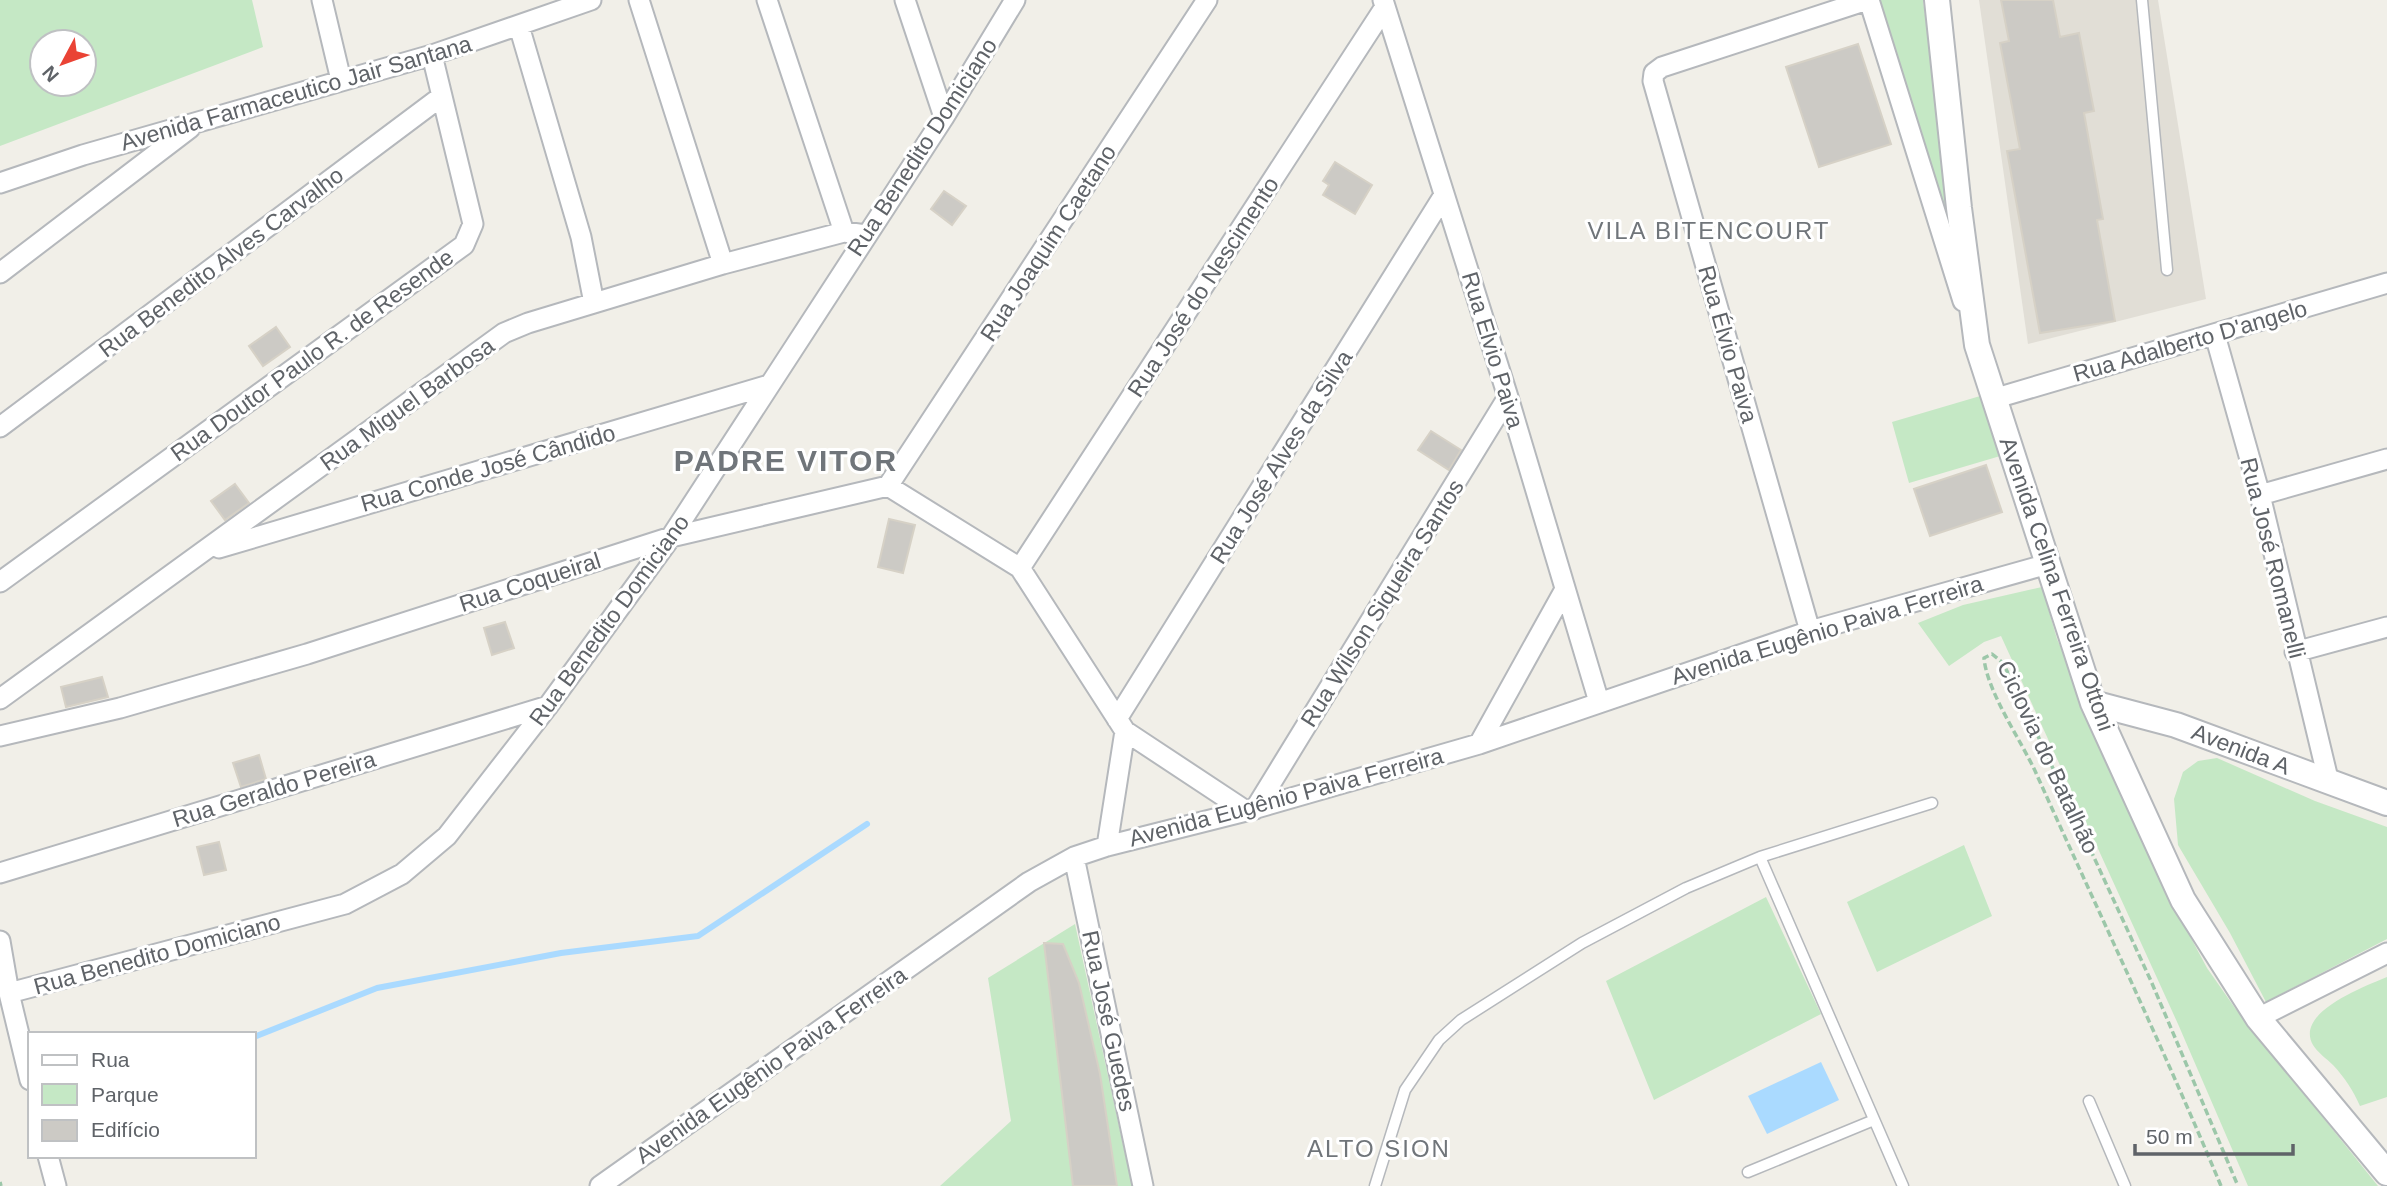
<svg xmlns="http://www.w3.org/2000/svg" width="2387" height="1186" viewBox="0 0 2387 1186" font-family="Arial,sans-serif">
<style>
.education{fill:#e1ded6}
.green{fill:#c5e8c5;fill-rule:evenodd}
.water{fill:#aadaff}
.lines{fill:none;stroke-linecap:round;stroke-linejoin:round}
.stream{stroke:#aadaff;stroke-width:6}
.building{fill:#cccac5;stroke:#d6d1c6;stroke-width:2}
.service-casing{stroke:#b5b8bc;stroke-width:13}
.minor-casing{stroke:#b5b8bc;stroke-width:23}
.tertiary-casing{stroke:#b5b8bc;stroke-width:28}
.path{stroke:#9cc7a9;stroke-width:3.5;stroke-dasharray:7 3.5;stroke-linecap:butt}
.service{stroke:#fff;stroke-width:10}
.minor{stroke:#fff;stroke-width:19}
.tertiary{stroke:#fff;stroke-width:24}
.labels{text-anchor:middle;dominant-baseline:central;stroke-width:6;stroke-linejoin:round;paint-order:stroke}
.street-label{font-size:23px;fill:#5f6368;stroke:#fff}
.neighbourhood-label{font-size:24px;letter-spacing:2px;fill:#70757a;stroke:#fff}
.district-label{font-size:30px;font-weight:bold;letter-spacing:2px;fill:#70757a;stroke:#fff}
</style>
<rect width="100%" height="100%" fill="#f1efe8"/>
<!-- education -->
<path class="education" d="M1979,0H2158L2206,299L2028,344Z"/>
<!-- green -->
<path class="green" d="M0,0H252L263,47L0,146ZM42,42H84V84H42Z
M1870,0H1923L1961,291Z
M1987,394L2007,454L1909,483L1892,422Z
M2042,587L2057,639L2144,835L2161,882L2207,968L2235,1008L2378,1186H2248L2178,1024L2001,636L1984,642L1949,666L1918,623L1963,605Z
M2217,758L2315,801L2387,827V939L2266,1002L2230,933L2178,845L2174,799L2183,772L2198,761Z
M1964,845L1992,916L1877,972L1847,902Z
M1766,897L1821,1014L1654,1100L1606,981Z
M1075,924L1132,1186H940L1011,1121L988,978Z
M2387,977V1097L2360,1106C2353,1090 2345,1078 2333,1065C2327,1059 2317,1052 2313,1045C2294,1012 2366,986 2387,977Z"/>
<!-- water -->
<path class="water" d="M1821,1062L1839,1100L1767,1134L1748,1096Z"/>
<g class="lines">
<!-- stream -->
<path class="stream" d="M254,1037L377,988L561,953L698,936L867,824"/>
</g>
<!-- building -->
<path class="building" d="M2001,0H2053L2060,37L2079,33L2094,111L2084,113L2103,219L2097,220L2115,321L2040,333L2007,151L2020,149L2000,43L2009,41Z
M1858,44L1891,144L1819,167L1786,67Z
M1335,162L1372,185L1355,214L1323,195L1329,185L1323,181Z
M944,191L966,206L952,225L931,209Z
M276,327L290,347L263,366L249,346Z
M1431,431L1461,450L1449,470L1418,450Z
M1986,465L2002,512L1930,536L1914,489Z
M235,484L249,503L225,520L211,501Z
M889,519L915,525L903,573L878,567Z
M505,622L514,648L492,655L484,628Z
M102,677L108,697L66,707L61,687Z
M259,755L266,779L241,787L233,763Z
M219,842L226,870L204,875L197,847Z
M1044,943L1063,944L1079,983L1100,1074L1117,1186H1073Z"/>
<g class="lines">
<defs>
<path id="service" d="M2142,0L2167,270
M1760,857L1903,1186
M2089,1101L2125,1186
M1748,1172L1874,1120
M1375,1186L1405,1090L1439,1040L1461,1020L1582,943L1686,888L1760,857L1932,803"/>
<path id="minor" d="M322,0L341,80
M639,0L723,264
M767,0L844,232
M905,0L944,117
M1383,0L1508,397L1599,702
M1869,0L1963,301
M519,26L581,237L594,303
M0,183L83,155L432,55L591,0
M0,273L190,128
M2215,335L2260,495L2329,783
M1993,399L2387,283
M0,427L442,96
M888,486L1207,0
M2260,495L2387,459
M219,548L769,385
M1020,568L1385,7
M0,582L464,245L473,224L432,55
M1810,631L1653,81L1654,73L1662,67L1867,0
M2295,652L2387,627
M0,699L504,333L528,323L723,264L844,232L866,235
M1117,719L1444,195
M0,736L120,708L307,654L671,537L888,486L1020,568L1125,731L1246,811
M1479,744L1564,591
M1255,809L1508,397
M1107,846L1125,731
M1074,857L1143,1186
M0,873L548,706
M0,941L9,993L30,1080
M9,993L345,904L402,874L447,836L548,706L671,537L944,117L1015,0
M2258,1018L2387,953
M48,1156L56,1186
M600,1186L1029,882L1074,857L1107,846L1246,811L1479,744L1810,631L2048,564"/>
<path id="tertiary" d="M1937,0L1959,208L1977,345L2093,703L2183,900L2258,1018L2387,1173
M2093,703L2176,725L2387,803"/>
</defs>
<!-- service casing -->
<use href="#service" class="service-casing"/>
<!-- minor casing -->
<use href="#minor" class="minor-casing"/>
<!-- tertiary casing -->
<use href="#tertiary" class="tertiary-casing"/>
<!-- path -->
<path class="path" d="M0,1182L1,1186
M2221,1186C2163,1047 2098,911 2036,773C2021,740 1987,692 1984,658L1992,654L2003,663L2026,710L2151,981L2238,1186"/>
<!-- service -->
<use href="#service" class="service"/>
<!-- minor -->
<use href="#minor" class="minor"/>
<!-- tertiary -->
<use href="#tertiary" class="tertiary"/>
</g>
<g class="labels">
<!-- street labels -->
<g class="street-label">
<text transform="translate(296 93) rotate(-16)">Avenida Farmaceutico Jair Santana</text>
<text transform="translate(922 147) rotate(-57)">Rua Benedito Domiciano</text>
<text transform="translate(1048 243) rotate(-57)">Rua Joaquim Caetano</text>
<text transform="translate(221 262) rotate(-37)">Rua Benedito Alves Carvalho</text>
<text transform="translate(1203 287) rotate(-57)">Rua José do Nescimento</text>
<text transform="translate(2190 341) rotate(-16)">Rua Adalberto D'angelo</text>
<text transform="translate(1728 344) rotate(74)">Rua Élvio Paiva</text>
<text transform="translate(1493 350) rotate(73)">Rua Elvio Paiva</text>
<text transform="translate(312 355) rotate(-36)">Rua Doutor Paulo R. de Resende</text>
<text transform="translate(407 404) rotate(-36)">Rua Miguel Barbosa</text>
<text transform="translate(1281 457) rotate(-58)">Rua José Alves da Silva</text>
<text transform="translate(488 468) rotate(-16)">Rua Conde José Cândido</text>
<text transform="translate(2273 558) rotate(76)">Rua José Romanelli</text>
<text transform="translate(530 582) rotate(-18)">Rua Coqueiral</text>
<text transform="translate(2057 584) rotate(71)">Avenida Celina Ferreira Ottoni</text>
<text transform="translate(1382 603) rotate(-58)">Rua Wilson Siqueira Santos</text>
<text transform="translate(609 620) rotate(-54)">Rua Benedito Domiciano</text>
<text transform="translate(1827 630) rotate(-17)">Avenida Eugênio Paiva Ferreira</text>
<text transform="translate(2241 749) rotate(21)">Avenida A</text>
<text transform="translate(2048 757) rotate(65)">Ciclovia do Batalhão</text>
<text transform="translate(274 789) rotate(-17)">Rua Geraldo Pereira</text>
<text transform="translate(1286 797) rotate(-15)">Avenida Eugênio Paiva Ferreira</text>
<text transform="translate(157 954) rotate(-15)">Rua Benedito Domiciano</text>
<text transform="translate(1109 1021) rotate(78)">Rua José Guedes</text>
<text transform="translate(771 1065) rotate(-35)">Avenida Eugênio Paiva Ferreira</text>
</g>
<!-- neighbourhood labels -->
<g class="neighbourhood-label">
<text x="1709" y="230">VILA BITENCOURT</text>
<text x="1379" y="1148">ALTO SION</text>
</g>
<!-- district labels -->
<g class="district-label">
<text x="786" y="460">PADRE VITOR</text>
</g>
</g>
<!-- legend -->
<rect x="28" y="1032" width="228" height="126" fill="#ffffff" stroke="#bfc1c3" stroke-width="2"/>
<rect x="42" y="1055" width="35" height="10" fill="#ffffff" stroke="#bfc1c3" stroke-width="2"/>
<text x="91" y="1067" font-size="21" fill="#5f6368">Rua</text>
<rect x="42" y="1084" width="35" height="21" fill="#c5e8c5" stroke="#bfc1c3" stroke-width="2"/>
<text x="91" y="1102" font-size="21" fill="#5f6368">Parque</text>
<rect x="42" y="1120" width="35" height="21" fill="#cccac5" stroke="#bfc1c3" stroke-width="2"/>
<text x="91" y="1137" font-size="21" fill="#5f6368">Edifício</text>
<!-- north arrow -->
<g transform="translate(63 63) rotate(229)"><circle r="33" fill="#ffffff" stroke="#bfc1c3" stroke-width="2"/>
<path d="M0-5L12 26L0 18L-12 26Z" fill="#ea4335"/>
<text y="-10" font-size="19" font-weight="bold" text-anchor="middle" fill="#5f6368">N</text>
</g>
<!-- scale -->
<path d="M2135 1144v10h158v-10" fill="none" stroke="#5f6368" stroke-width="3.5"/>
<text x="2146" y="1144" font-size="21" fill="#5f6368" stroke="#ffffff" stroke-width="5" paint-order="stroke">50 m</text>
</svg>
